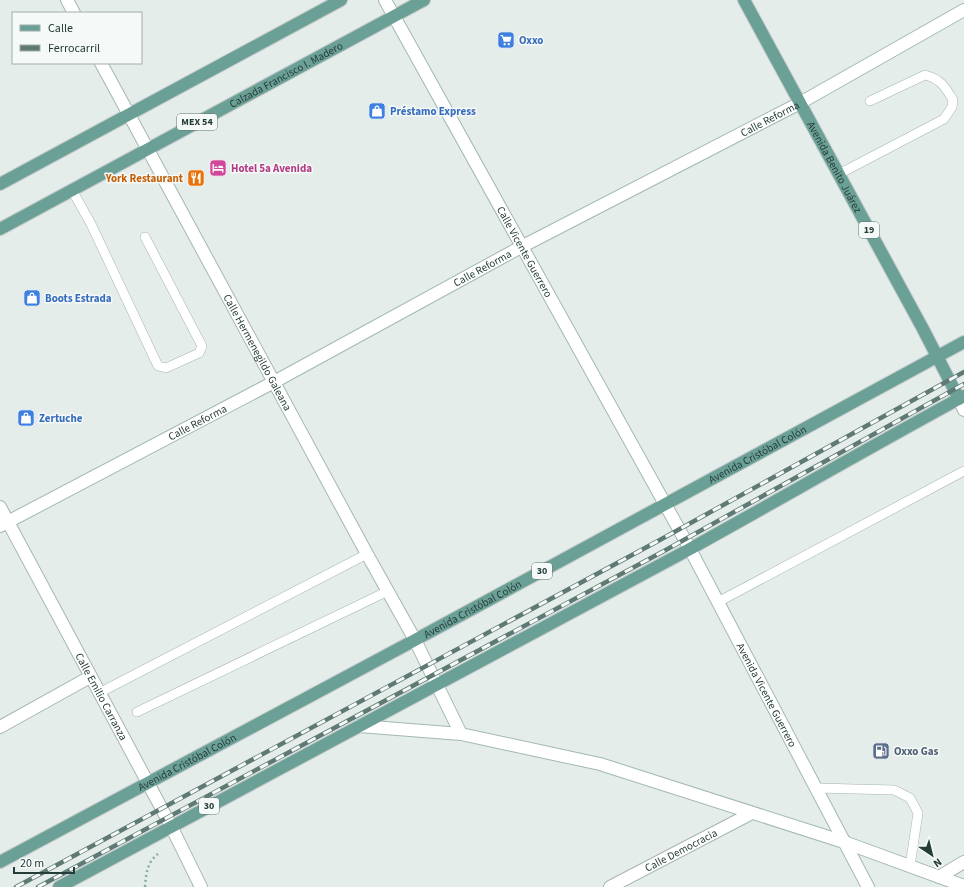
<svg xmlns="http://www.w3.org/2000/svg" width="964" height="887" viewBox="0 0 964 887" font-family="'Source Sans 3',sans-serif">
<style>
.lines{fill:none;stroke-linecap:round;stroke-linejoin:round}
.lane-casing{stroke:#a7b5b1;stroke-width:10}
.street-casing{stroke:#a7b5b1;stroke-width:14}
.secondary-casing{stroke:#a3b8b2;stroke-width:14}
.primary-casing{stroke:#c2c9c8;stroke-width:14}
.path{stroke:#87aea5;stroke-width:2.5;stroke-dasharray:2 3;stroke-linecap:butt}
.lane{stroke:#fff;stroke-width:9}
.street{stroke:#fff;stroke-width:12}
.secondary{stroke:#fff;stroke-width:12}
.primary{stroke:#6ba096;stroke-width:12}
.rail-casing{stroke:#5f7974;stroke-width:4.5}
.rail{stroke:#f5f9f7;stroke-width:3;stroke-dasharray:9;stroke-linecap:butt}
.labels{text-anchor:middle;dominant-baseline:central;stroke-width:3;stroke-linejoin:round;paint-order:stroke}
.shield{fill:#f5f9f7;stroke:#637572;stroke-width:1}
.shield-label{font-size:10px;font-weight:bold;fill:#253d39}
.shop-label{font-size:11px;font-weight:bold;fill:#366cbe;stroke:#f5f9f7;text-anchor:start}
.street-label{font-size:11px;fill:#253d39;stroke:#f5f9f7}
.hotel-label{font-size:11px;font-weight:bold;fill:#b23c85;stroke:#f5f9f7;text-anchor:start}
.food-label{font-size:11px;font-weight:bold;fill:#c56008;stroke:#f5f9f7;text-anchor:end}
.service-label{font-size:11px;font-weight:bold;fill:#4e5e75;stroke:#f5f9f7;text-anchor:start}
</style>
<rect width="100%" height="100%" fill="#e4edea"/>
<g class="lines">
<defs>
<path id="lane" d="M839,174L944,119L952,107L953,100C945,87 941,79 925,75L870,101
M72,190L91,224L158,366L166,368L199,353L202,346L145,237
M718,602L964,471
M99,693L367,554
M137,712L388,591
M816,788L894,790L910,798L918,813L910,866"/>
<g id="street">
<path d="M67,0L74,13"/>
<path id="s1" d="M101,63L367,554L415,640"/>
<path d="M959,399L964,410"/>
<path id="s2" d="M0,507L171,826L201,887"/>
<path d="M0,727L90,677"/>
<path d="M939,877L964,862"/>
<path id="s3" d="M610,887L752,813"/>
</g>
<g id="secondary">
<path id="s4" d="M385,0L690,549L868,887"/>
<path id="s5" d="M0,526L274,382L521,247L800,103L964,10"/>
<path d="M415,640L461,734"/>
<path d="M359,726L461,734L600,764L844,842L964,886"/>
</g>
<g id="primary">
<path id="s6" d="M744,0L923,329L959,399"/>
<path d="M0,184L341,0"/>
<path id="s7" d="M0,229L424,0"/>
<path id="s8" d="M0,862L415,640L964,342"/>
<path d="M59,887C268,774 479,664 688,550C780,499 872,446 964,396"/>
</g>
</defs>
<!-- lane casing -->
<use href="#lane" class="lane-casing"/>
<!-- street casing -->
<use href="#street" class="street-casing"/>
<!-- secondary casing -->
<use href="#secondary" class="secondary-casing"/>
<!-- primary casing -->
<use href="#primary" class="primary-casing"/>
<!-- path -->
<path class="path" d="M145,887C146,874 147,862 158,854"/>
<!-- lane -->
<use href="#lane" class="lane"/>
<!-- street -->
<use href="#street" class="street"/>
<!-- secondary -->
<use href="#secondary" class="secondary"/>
<!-- primary -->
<use href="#primary" class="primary"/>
<defs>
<path id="rail" d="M16,887L658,541L964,372
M38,887L664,551L964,384"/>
</defs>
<!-- rail casing -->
<use href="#rail" class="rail-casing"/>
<!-- rail -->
<use href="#rail" class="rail"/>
</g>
<!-- icons -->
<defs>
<symbol id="supermarket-square" viewBox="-11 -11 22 22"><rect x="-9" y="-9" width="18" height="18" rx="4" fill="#3f7fe0" stroke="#f5f9f7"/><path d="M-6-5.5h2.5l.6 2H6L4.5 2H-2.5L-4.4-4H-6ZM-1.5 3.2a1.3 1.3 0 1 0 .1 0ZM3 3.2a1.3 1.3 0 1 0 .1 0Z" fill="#fff"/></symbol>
<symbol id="shop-square" viewBox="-11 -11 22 22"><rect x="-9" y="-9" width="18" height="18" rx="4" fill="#3f7fe0" stroke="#f5f9f7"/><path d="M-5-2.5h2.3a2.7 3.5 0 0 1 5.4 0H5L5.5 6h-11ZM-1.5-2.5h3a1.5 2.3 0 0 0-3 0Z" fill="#fff"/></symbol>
<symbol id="hotel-square" viewBox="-11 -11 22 22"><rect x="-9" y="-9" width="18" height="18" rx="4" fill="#d1479c" stroke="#f5f9f7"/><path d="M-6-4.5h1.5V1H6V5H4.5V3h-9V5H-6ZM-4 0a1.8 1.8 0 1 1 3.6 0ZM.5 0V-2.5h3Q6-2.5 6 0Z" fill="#fff"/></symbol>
<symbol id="restaurant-square" viewBox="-11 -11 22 22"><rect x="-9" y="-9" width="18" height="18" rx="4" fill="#e8710a" stroke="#f5f9f7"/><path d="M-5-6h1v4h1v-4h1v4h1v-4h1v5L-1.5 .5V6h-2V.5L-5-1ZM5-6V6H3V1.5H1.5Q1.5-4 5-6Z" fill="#fff"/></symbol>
<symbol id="fuel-square" viewBox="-11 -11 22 22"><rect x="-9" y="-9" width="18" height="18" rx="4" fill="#5c6f8a" stroke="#f5f9f7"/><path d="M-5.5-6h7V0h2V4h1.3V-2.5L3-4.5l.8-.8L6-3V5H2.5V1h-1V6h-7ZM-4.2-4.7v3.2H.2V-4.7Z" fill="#fff"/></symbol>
</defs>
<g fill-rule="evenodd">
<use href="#supermarket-square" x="496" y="30" width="20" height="20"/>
<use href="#shop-square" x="367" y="101" width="20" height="20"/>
<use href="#hotel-square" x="208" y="158" width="20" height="20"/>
<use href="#restaurant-square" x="186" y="168" width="20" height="20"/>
<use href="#shop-square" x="22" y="288" width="20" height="20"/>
<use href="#shop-square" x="16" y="408" width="20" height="20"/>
<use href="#fuel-square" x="871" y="741" width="20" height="20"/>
</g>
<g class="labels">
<!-- shield labels -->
<g class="shield">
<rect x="177" y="114" width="40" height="16" rx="3"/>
<rect x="859" y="222" width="20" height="16" rx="3"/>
<rect x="532" y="563" width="20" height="16" rx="3"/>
<rect x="199" y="798" width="20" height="16" rx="3"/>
</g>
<g class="shield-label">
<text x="197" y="122">MEX 54</text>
<text x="869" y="230">19</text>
<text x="542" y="571">30</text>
<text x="209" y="806">30</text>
</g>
<!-- shop labels -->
<g class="shop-label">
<text x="519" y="40">Oxxo</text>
<text x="390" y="111">Préstamo Express</text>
<text x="45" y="298">Boots Estrada</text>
<text x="39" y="418">Zertuche</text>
</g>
<!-- street labels -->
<g class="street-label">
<text stroke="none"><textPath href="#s7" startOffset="325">Calzada Francisco I. Madero</textPath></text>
<text stroke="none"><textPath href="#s5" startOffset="871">Calle Reforma</textPath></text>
<text stroke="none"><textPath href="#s6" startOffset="190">Avenida Benito Juárez</textPath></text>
<text stroke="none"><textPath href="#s4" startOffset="288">Calle Vicente Guerrero</textPath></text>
<text stroke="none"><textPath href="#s5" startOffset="547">Calle Reforma</textPath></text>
<text stroke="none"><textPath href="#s1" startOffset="329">Calle Hermenegildo Galeana</textPath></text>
<text stroke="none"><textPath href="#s5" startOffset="223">Calle Reforma</textPath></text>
<text stroke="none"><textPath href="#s8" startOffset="860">Avenida Cristóbal Colón</textPath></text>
<text stroke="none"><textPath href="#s8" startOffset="536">Avenida Cristóbal Colón</textPath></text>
<text stroke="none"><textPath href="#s4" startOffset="793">Avenida Vicente Guerrero</textPath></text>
<text stroke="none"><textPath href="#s2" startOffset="215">Calle Emilio Carranza</textPath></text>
<text stroke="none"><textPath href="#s8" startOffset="212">Avenida Cristóbal Colón</textPath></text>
<text stroke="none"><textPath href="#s3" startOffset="80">Calle Democracia</textPath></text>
</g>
<!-- hotel labels -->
<g class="hotel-label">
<text x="231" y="168">Hotel 5a Avenida</text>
</g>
<!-- food labels -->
<g class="food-label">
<text x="183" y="178">York Restaurant</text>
</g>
<!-- service labels -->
<g class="service-label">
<text x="894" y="751">Oxxo Gas</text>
</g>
</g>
<!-- legend -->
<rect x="12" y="12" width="130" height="52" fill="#f5f9f7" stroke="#a2aeab"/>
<rect x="20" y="25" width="20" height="6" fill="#6ba096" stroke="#a2aeab"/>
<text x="48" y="32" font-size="12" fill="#253d39">Calle</text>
<rect x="20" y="45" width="20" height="6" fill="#5f7974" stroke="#a2aeab"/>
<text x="48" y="52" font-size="12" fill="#253d39">Ferrocarril</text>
<!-- north arrow -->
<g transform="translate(932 855) rotate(145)" stroke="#f5f9f7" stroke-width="3" paint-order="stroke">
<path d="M0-3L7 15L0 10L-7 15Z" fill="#253d39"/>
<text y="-6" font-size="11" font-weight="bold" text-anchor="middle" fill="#253d39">N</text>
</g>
<!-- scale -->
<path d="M14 867v6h60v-6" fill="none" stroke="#253d39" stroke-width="2"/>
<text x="20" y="867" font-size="12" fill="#253d39" stroke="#f5f9f7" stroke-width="3" paint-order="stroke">20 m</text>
</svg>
